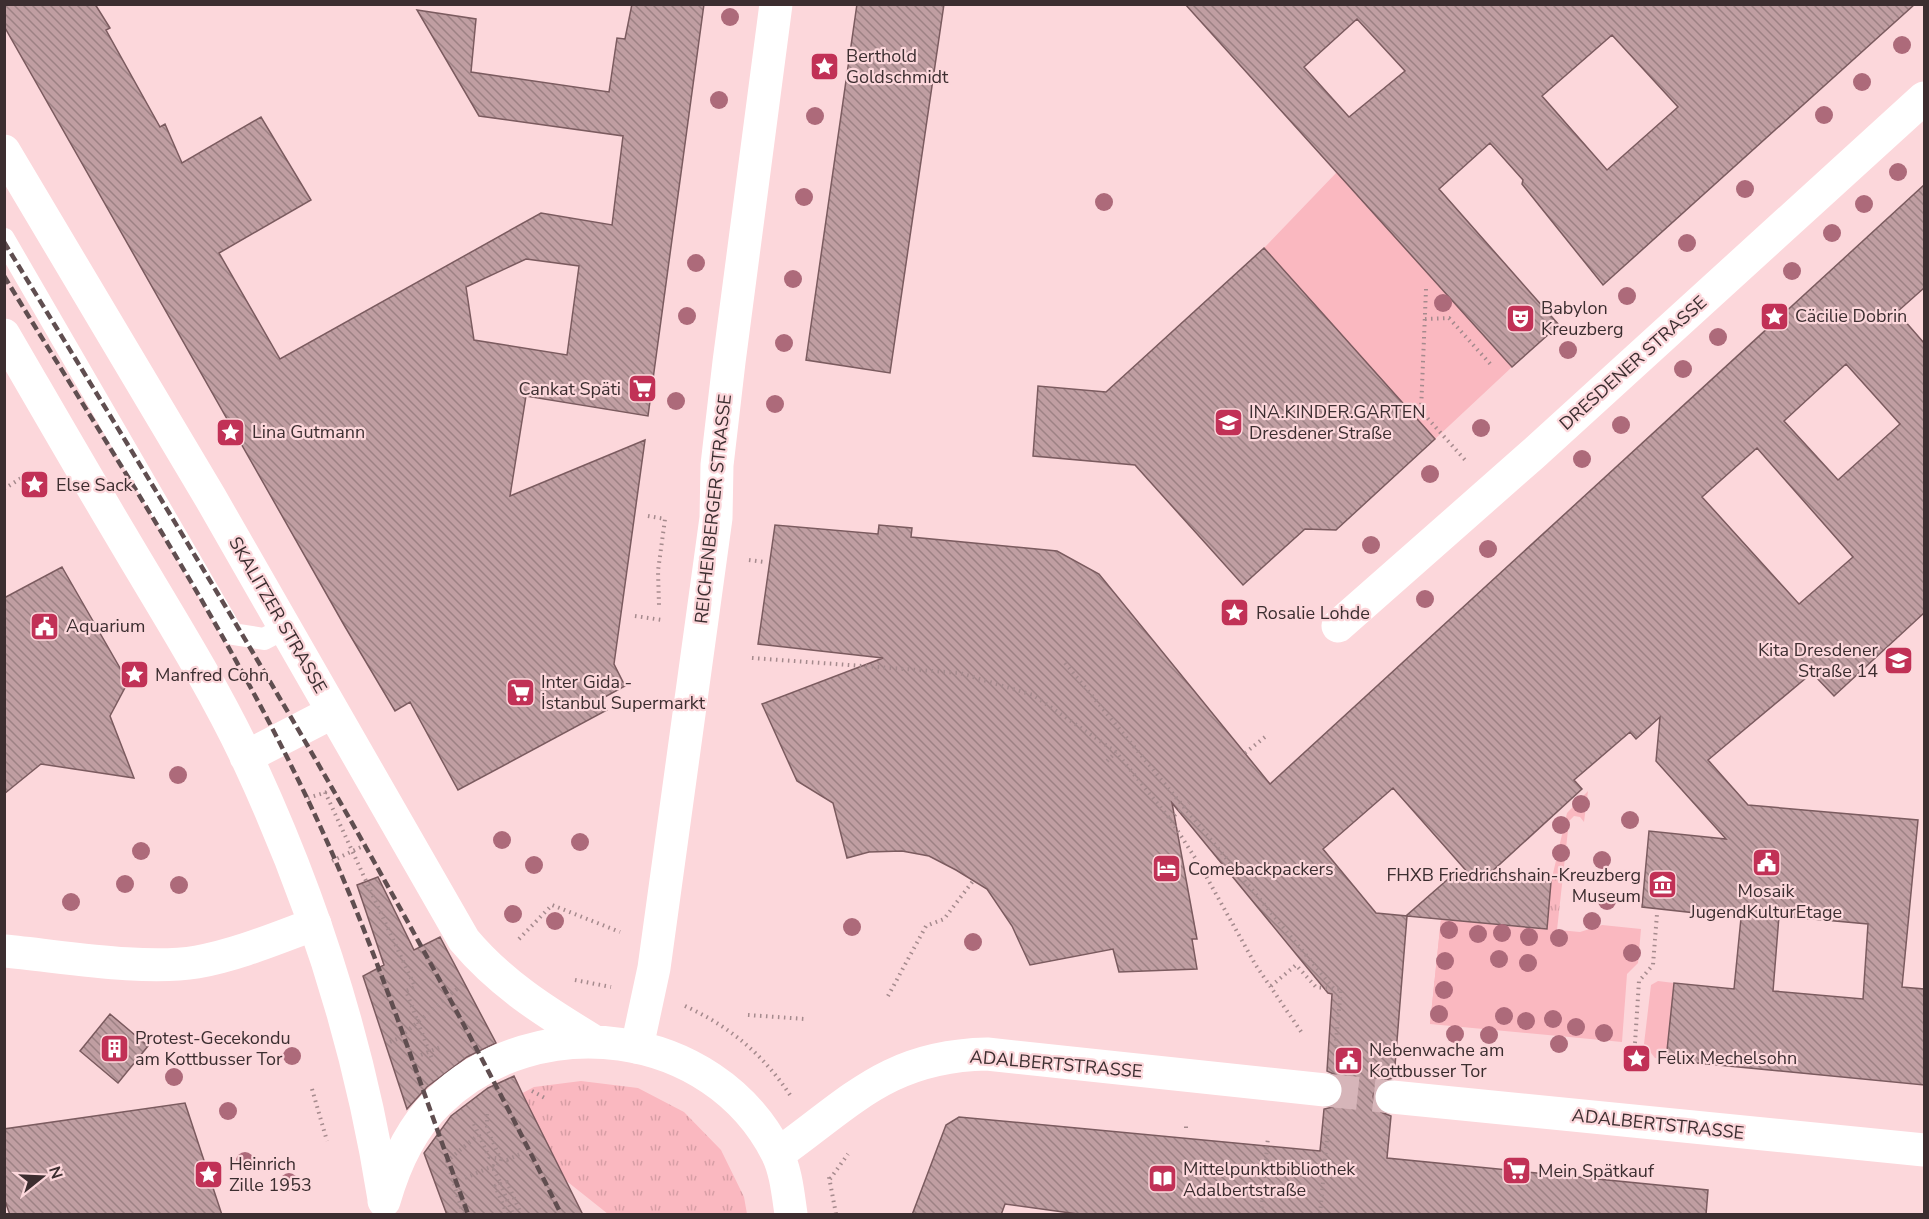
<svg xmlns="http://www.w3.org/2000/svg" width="1929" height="1219" viewBox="0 0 1929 1219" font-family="'Nunito Sans',sans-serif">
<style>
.grass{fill:url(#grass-tufts)}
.green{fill:#fab8c0}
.building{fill:url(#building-back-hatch);stroke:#7b5b5f;stroke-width:1.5;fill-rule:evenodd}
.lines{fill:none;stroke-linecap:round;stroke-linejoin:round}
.secondary-tunnel{stroke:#d6b5b9;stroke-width:33;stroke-dasharray:33 16;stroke-linecap:butt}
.path{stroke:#a58a8d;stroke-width:4;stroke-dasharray:1.5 4.5;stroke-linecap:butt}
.lane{stroke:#fff;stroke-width:22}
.street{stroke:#fff;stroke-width:33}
.secondary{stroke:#fff;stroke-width:33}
.rail{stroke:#604e50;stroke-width:4.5;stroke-dasharray:9 4.5;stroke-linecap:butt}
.tree{fill:#ad6a7a}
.labels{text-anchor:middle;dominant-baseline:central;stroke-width:4.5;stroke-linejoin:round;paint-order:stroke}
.poi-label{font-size:18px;fill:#3c2e30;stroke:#fcd7db;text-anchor:start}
.street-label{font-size:18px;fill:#3c2e30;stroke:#fcd7db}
</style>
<defs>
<pattern id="grass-tufts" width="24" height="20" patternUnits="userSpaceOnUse" patternTransform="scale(1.5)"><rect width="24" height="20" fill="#fab8c0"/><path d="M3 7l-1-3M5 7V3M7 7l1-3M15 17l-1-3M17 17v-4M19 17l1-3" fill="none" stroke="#d79ea5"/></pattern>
<pattern id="building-back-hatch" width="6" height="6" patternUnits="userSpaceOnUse" patternTransform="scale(1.5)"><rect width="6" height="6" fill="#c09ea2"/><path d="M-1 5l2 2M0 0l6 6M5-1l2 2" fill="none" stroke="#9d8184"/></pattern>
</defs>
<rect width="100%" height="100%" fill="#fcd7db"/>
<!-- grass -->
<path class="grass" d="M1588,791L1584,822L1580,817L1574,816L1569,821L1557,930L1572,932L1430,1024L1441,919L1546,929L1551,882L1567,813Z
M581,1081L638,1088L684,1112L721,1150L744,1197L747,1214H608L554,1171L515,1097L534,1087Z"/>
<!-- green -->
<path class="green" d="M1337,172L1512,367L1435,439L1264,248Z
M1441,919L1580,932L1602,925L1641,929L1638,963L1627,974L1622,1042L1430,1024Z
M1658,981L1674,983L1666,1060L1655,1058L1644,1044L1651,985Z"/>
<!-- building -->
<path class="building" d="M4,4H95L110,28L106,30L160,127L165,124L182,163L261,117L311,200L219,253L280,359L541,213L612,225L623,136L479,116L417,10L476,19L471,72L609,92L617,38L625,39L632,4H704L648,416L526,396L510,496L645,440L614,664L625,686L601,699L607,710L458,790L410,702L395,711L344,625L4,26ZM526,259L579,266L567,355L474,340L466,287Z
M857,4H944L890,373L806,360Z
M1185,4H1915L1603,285L1522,184L1523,180L1490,143L1439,189L1559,325L1512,367ZM1357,19L1405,71L1349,117L1304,67ZM1612,35L1678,107L1607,170L1542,96Z
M1924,185V288L1897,312L1924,343V613L1834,696L1812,673L1708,760L1748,805L1918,820L1902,987L1924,989V1085L1666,1060L1674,983L1734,989L1741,918L1642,907L1649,831L1726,839L1656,761L1660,717L1636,739L1630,732L1574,780L1582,789L1487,876L1551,882L1547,929L1406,916L1455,873L1470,875L1393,788L1323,849L1376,913L1407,916L1394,1078L1385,1080L1377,1086L1373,1096L1375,1105L1381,1112L1391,1116L1387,1158L1708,1190L1706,1215H1085L1005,1204L1001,1215H912L946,1125L959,1117L1320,1151L1324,1109L1333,1107L1340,1101L1344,1091L1342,1082L1336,1075L1327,1071L1332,994L1328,993L1172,803L1197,939H1192L1197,969L1119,972L1113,949L1030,965L1012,926L987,889L956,870L929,856L902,851L869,852L847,858L833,803L797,781L762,704L883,658L758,644L775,525L878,534L879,525L912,528L911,537L1057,551L1099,574L1270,784ZM1846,364L1900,424L1838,480L1784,421ZM1757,448L1853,557L1799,604L1702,497ZM1779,916L1868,924L1863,999L1773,991Z
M1264,248L1435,439L1336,530L1305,529L1243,585L1135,465L1033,456L1038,386L1106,392Z
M62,567L128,682L110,716L134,778L41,764L4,794V598Z
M378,877L414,950L440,937L496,1043L467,1057L427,1087L407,1109L363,976L384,965L357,885Z
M110,1014L148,1046L118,1083L80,1051Z
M514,1076L523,1095L583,1215H447L424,1153L451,1116L488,1088Z
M185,1103L222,1215H10L4,1198V1129Z"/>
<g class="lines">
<!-- secondary-tunnel -->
<path class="secondary-tunnel" d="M1325,1090L1392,1097"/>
<!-- path -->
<path class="path" d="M1426,289L1421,411L1466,461
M1425,319L1449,318L1493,367
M4,489L32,471
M648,516L665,519L658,571L659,605
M749,560L764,562
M635,616L662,620
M752,658L960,673L1033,695L1116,752L1170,819L1201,867L1255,964L1302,1033
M1065,663L1334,989H1341L1335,1051
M1245,753L1265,737
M1107,761L1116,752
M325,792L415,987L406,991L432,1059
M308,798L327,792
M1170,819L1189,803
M332,861L363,846
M519,939L552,905L620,932
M575,980L611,987
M1271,986L1296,965L1316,987L1333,989
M888,996L926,926L944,919L973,881
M685,1006C729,1026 763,1054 790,1095
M748,1015L805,1019
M390,1042L399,1038L457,989
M1635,1043L1639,981L1653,965L1657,914
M421,1055L443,1046
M312,1089L327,1141
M532,1091L545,1098
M487,1114V1129L501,1160L494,1170L501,1184
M474,1124L489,1157L511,1161
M1186,1128V1123
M507,1160L520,1154
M829,1177L836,1214
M465,1178L493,1166L495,1170
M830,1179L848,1154
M500,1183L513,1214
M463,1214L447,1161L478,1135
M507,1214L495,1186L507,1182L521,1214
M1261,1214L1268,1137
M1320,1214L1328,1128"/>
<!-- lane -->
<path class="lane" d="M4,239L233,634L264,639L285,628"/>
<!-- street -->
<path class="street" d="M1338,626L1532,455L1924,98
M4,951C60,956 143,971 197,962C237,955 277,938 315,924
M637,1047L654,968L716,518L717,465L729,362L776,4"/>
<!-- secondary -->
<path class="secondary" d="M4,151L210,497L464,940C500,983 544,1011 592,1040
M4,335C43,402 82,470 122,537C165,610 211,682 247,758C313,899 360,1046 384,1199
M246,757L333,712
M1392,1097L1924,1150
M778,1154C852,1101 889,1056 987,1054L1325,1090
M384,1201C394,1166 411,1128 438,1102C536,1006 713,1027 777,1153C786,1171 788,1194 791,1214"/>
<!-- rail -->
<path class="rail" d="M4,242C199,561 396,879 561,1214
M4,276C108,447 220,616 306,796C371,931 416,1075 468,1214"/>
</g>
<!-- trees -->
<g class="tree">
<circle cx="730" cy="17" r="9"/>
<circle cx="1902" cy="45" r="9"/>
<circle cx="1862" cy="82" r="9"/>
<circle cx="719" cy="100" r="9"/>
<circle cx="1824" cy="115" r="9"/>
<circle cx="815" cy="116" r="9"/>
<circle cx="1898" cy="172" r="9"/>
<circle cx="1745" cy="189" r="9"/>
<circle cx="804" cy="197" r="9"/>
<circle cx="1104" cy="202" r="9"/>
<circle cx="1864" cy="204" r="9"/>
<circle cx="1832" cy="233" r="9"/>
<circle cx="1687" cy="243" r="9"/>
<circle cx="696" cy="263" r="9"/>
<circle cx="1792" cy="271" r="9"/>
<circle cx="793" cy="279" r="9"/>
<circle cx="1627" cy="296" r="9"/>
<circle cx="1443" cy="303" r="9"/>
<circle cx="687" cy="316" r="9"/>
<circle cx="1718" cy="337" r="9"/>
<circle cx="784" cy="343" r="9"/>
<circle cx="1568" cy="350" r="9"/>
<circle cx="1683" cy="369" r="9"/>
<circle cx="676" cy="401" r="9"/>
<circle cx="775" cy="404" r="9"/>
<circle cx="1621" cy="425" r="9"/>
<circle cx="1481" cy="428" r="9"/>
<circle cx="1582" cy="459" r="9"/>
<circle cx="1430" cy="474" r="9"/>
<circle cx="1371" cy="545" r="9"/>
<circle cx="1488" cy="549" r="9"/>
<circle cx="1425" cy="599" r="9"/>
<circle cx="178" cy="775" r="9"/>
<circle cx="1581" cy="804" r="9"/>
<circle cx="1630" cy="820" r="9"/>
<circle cx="1561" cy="825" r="9"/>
<circle cx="502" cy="840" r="9"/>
<circle cx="580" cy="842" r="9"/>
<circle cx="141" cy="851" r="9"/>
<circle cx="1561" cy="853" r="9"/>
<circle cx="1602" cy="860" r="9"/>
<circle cx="534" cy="865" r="9"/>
<circle cx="125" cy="884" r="9"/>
<circle cx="179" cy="885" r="9"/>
<circle cx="1607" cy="901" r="9"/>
<circle cx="71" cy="902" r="9"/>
<circle cx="513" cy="914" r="9"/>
<circle cx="555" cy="921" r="9"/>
<circle cx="1592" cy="921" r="9"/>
<circle cx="852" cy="927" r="9"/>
<circle cx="1449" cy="930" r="9"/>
<circle cx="1502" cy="933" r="9"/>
<circle cx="1478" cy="934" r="9"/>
<circle cx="1529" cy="937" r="9"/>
<circle cx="1559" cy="938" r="9"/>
<circle cx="973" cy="942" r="9"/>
<circle cx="1632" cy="953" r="9"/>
<circle cx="1499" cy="959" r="9"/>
<circle cx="1445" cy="961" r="9"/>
<circle cx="1528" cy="963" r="9"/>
<circle cx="1444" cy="990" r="9"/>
<circle cx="1439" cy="1014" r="9"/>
<circle cx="1504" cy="1016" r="9"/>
<circle cx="1553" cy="1019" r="9"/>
<circle cx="1526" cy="1021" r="9"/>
<circle cx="1576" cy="1027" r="9"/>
<circle cx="1604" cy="1033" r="9"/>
<circle cx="1455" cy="1034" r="9"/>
<circle cx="1489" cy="1035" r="9"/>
<circle cx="1559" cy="1044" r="9"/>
<circle cx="292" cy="1056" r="9"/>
<circle cx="174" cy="1077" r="9"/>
<circle cx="228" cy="1111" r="9"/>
<circle cx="245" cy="1161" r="9"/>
<circle cx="289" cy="1182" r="9"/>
</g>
<!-- icons -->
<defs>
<symbol id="sight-square" viewBox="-11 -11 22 22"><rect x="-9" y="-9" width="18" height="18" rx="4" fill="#c13156" stroke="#fcd7db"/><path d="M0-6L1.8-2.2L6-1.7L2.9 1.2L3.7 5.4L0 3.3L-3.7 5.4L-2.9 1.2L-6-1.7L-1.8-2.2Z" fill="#fff"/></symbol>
<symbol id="theatre-square" viewBox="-11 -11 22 22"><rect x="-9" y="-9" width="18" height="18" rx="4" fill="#c13156" stroke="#fcd7db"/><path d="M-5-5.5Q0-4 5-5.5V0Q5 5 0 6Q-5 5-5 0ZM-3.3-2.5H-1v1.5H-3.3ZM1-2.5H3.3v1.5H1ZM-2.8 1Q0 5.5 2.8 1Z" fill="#fff"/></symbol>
<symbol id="supermarket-square" viewBox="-11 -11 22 22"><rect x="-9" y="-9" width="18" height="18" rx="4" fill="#c13156" stroke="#fcd7db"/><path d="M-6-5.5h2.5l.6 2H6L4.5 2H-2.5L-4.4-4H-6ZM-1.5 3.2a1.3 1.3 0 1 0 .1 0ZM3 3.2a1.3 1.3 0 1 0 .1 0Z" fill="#fff"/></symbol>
<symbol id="school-square" viewBox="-11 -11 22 22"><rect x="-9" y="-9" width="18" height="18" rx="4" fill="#c13156" stroke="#fcd7db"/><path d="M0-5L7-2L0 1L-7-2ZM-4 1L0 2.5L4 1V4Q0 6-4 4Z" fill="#fff"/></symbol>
<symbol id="civic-square" viewBox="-11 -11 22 22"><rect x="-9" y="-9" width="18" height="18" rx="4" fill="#c13156" stroke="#fcd7db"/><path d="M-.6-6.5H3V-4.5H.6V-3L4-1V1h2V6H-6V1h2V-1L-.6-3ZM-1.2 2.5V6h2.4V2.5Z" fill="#fff"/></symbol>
<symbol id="hotel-square" viewBox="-11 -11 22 22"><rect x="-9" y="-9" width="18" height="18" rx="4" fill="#c13156" stroke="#fcd7db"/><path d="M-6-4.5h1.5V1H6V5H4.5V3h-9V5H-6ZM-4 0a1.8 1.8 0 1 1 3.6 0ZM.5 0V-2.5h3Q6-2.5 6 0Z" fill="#fff"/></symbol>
<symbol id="museum-square" viewBox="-11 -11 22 22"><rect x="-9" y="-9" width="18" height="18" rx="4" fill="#c13156" stroke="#fcd7db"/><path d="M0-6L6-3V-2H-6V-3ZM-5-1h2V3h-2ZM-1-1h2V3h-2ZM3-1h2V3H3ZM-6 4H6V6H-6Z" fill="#fff"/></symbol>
<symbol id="building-square" viewBox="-11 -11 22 22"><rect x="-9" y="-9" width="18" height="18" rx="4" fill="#c13156" stroke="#fcd7db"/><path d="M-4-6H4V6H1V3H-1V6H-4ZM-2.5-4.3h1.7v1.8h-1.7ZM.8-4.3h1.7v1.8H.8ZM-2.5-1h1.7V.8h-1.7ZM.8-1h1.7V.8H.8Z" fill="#fff"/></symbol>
<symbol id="library-square" viewBox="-11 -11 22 22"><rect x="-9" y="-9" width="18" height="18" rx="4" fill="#c13156" stroke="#fcd7db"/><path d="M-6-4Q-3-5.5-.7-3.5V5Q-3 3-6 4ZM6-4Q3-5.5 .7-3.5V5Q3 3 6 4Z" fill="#fff"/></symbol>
</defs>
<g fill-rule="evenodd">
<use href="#sight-square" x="808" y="50" width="33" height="33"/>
<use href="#sight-square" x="1758" y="300" width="33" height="33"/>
<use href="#theatre-square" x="1504" y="302" width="33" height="33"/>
<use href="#supermarket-square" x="626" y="372" width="33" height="33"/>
<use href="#school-square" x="1212" y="406" width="33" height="33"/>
<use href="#sight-square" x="214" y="416" width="33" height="33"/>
<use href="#sight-square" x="18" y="468" width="33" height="33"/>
<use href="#sight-square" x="1218" y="596" width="33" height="33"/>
<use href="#civic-square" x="28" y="610" width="33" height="33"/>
<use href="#school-square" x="1882" y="644" width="33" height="33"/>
<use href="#sight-square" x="118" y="658" width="33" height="33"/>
<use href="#supermarket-square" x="504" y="676" width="33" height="33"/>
<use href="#civic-square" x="1750" y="846" width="33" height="33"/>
<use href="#hotel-square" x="1150" y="852" width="33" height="33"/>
<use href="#museum-square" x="1646" y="868" width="33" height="33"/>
<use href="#building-square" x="98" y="1032" width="33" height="33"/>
<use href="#sight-square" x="1620" y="1042" width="33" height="33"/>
<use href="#civic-square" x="1332" y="1044" width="33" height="33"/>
<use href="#supermarket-square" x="1500" y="1154" width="33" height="33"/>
<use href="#sight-square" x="192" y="1158" width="33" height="33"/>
<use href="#library-square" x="1146" y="1162" width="33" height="33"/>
</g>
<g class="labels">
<!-- poi labels -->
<g class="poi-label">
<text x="846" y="56">Berthold<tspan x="846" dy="21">Goldschmidt</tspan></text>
<text x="1541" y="308">Babylon<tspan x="1541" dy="21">Kreuzberg</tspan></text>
<text x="1795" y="316">Cäcilie Dobrin</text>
<text x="621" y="389" text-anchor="end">Cankat Späti</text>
<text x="1249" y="412">INA.KINDER.GARTEN<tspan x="1249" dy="21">Dresdener Straße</tspan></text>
<text x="252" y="432">Lina Gutmann</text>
<text x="56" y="485">Else Sack</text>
<text x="1256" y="613">Rosalie Lohde</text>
<text x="66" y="626">Aquarium</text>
<text x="1878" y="650" text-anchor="end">Kita Dresdener<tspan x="1878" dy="21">Straße 14</tspan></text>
<text x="155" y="675">Manfred Cohn</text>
<text x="541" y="682">Inter Gida -<tspan x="541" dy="21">İstanbul Supermarkt</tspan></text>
<text x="1188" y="869">Comebackpackers</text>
<text x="1641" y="875" text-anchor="end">FHXB Friedrichshain-Kreuzberg<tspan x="1641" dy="21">Museum</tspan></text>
<text x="1766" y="891" text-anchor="middle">Mosaik<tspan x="1766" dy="21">JugendKulturEtage</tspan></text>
<text x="135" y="1038">Protest-Gecekondu<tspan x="135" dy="21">am Kottbusser Tor</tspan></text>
<text x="1369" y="1050">Nebenwache am<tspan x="1369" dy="21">Kottbusser Tor</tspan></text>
<text x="1657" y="1058">Felix Mechelsohn</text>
<text x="229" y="1164">Heinrich<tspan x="229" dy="21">Zille 1953</tspan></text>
<text x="1183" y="1169">Mittelpunktbibliothek<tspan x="1183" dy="21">Adalbertstraße</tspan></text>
<text x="1538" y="1171">Mein Spätkauf</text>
</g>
<!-- street labels -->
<g class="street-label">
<text transform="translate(1633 363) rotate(-42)">DRESDENER STRASSE</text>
<text transform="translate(713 509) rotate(-84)">REICHENBERGER STRASSE</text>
<text transform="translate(278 615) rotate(60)">SKALITZER STRASSE</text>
<text transform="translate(1056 1064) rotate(5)">ADALBERTSTRASSE</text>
<text transform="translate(1658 1124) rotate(6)">ADALBERTSTRASSE</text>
</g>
</g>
<!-- border -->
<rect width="1929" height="1219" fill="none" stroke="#3c2e30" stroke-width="12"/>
<!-- north arrow -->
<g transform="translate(42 1177) rotate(72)" stroke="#fcd7db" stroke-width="4.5" paint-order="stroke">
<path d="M0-4.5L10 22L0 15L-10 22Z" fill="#3c2e30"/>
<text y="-9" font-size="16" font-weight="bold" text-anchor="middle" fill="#3c2e30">N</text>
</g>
</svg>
